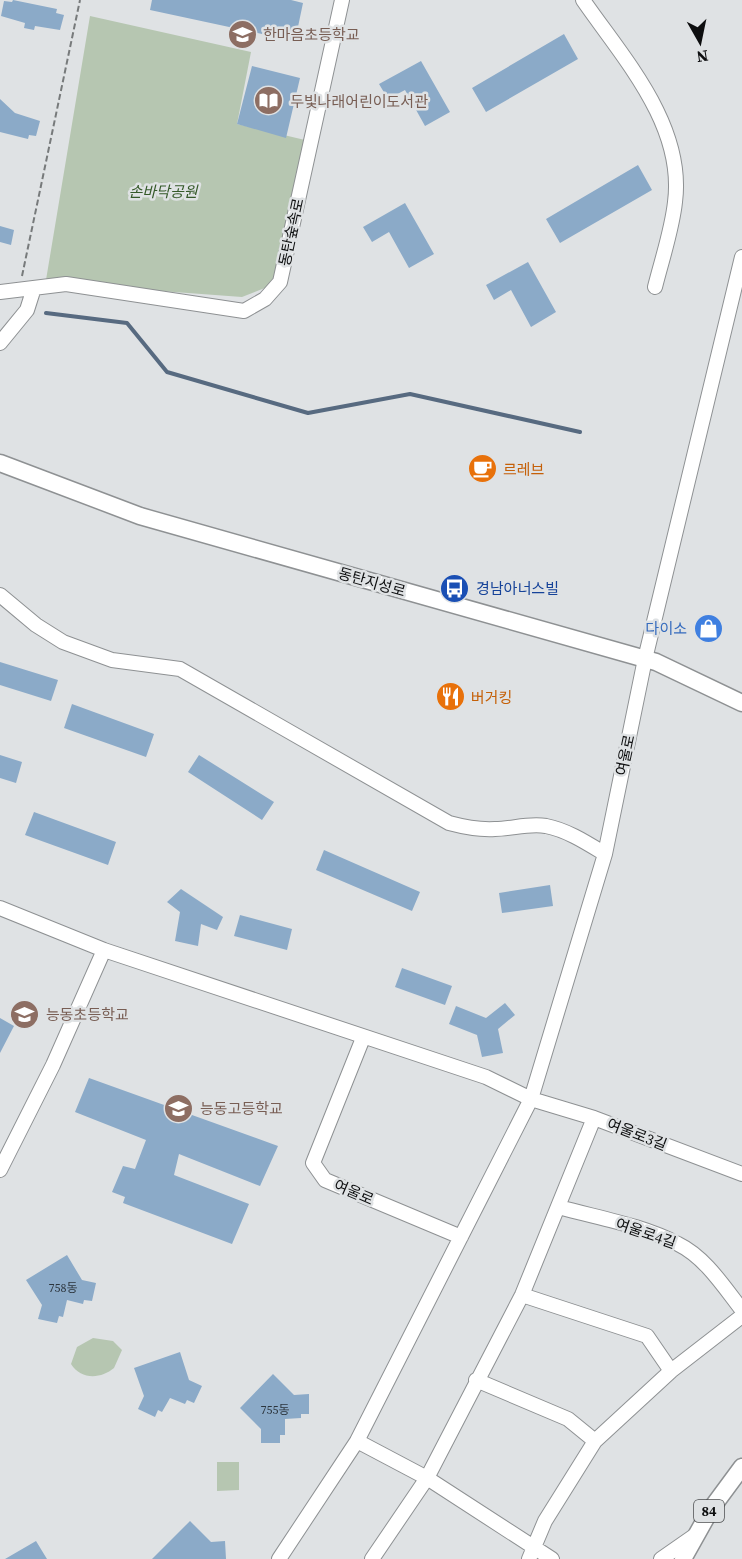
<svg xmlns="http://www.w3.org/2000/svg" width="742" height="1559" viewBox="0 0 742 1559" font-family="'Source Serif 4','Noto Sans KR',serif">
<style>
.green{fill:#b6c6b1}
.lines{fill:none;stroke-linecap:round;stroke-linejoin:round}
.stream{stroke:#576a80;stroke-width:4}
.building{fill:#8baac8}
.minor-casing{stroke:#8e9193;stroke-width:16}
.major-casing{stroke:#8e9193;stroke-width:19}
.path{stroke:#777a7b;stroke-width:2;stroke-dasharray:6 3;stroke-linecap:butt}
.minor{stroke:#fff;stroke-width:14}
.major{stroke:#fff;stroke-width:16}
.labels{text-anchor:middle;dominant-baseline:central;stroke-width:5;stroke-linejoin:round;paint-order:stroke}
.number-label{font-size:12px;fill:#2c353d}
.shield{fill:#dfe2e4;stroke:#4c4e4f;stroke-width:1.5}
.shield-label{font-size:14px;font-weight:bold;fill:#0d0e0f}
.education-label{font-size:15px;fill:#785e54;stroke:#dfe2e4;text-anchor:start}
.park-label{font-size:15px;font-style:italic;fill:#355929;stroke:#dfe2e4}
.street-label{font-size:15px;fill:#0d0e0f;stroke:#dfe2e4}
.food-label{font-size:15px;fill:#c56008;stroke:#dfe2e4;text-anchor:start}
.transit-label{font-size:15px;fill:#164399;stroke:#dfe2e4;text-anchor:start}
.shop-label{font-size:15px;fill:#366cbe;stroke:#dfe2e4;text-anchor:end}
</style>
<rect width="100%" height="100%" fill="#dfe2e4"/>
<!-- green -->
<path class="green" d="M90,16L251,52L237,124L305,140L280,282L242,297L66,284L46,280Z
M93,1338L113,1341L122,1350L114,1368C101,1379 81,1380 71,1364L77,1347Z
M217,1462H239V1490L217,1491Z"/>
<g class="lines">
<!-- stream -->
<path class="stream" d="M46,313L127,323L167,372L308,413L410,394L580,432"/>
</g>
<!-- building -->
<path class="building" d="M13,0L57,9L56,13L64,15L60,30L35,26L34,30L24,28L25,23L1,16L4,1L12,2Z
M152,0H291L303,3L295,41L150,10Z
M564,34L578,59L486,112L472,88Z
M421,61L450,112L425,126L405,90L388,99L379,84Z
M252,66L300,78L286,138L237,124Z
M0,99L15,113L40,121L36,136L29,135L28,139L0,132Z
M638,165L652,190L560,243L546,219Z
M405,203L434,254L409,268L389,232L372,242L363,227Z
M0,226L14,230L11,245L0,242Z
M528,262L556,312L531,327L511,290L494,300L486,285Z
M0,662L58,680L51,701L0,685Z
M72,704L154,734L146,757L64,728Z
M0,755L22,762L16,783L0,778Z
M199,755L274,802L262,820L188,772Z
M34,812L116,842L108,865L25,835Z
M324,850L420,892L412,911L316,870Z
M550,885L553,906L502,913L499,893Z
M181,889L223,917L217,930L201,924L198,946L175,941L180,912L167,902Z
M240,915L292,929L287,950L234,936Z
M402,968L452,986L445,1005L395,987Z
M505,1003L515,1015L498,1029L503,1053L482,1057L477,1035L449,1024L456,1006L486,1018Z
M0,1018L14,1026L0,1053Z
M89,1078L278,1146L260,1186L179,1154L174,1175L249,1204L232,1244L123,1203L125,1197L112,1192L123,1166L135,1169L146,1140L75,1112Z
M67,1255L82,1280L96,1283L92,1301L84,1300L83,1304L67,1300L63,1317L59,1316L57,1323L38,1319L42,1305L26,1280Z
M180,1352L189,1380L202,1386L194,1403L187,1400L185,1404L170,1398L162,1412L158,1410L155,1417L138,1409L144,1396L134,1368Z
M273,1374L294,1395L309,1394V1414H301V1418L285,1419V1435H280V1443H261V1429L240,1408Z
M190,1521L211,1542L225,1541L226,1559H152Z
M36,1541L47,1559H5Z"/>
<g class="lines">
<defs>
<path id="minor" d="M583,0C623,58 685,125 675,202C672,230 662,259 655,287
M0,292L66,284L244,311L265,299L280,282L342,0
M0,343L27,310L34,288
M0,595L36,625L63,642L112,660L180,669L449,823C464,827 479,830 495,829C512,829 528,823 546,826C567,830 587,843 605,854
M0,908L104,950L486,1077L531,1099L594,1118L742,1174
M363,1038L313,1163L325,1180L461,1237
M0,1170L53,1065L104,950
M559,1207C598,1218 642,1225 678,1244C705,1257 724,1287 742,1310
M522,1295L647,1336L671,1371
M476,1380L568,1419L595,1441
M357,1441L427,1478L552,1559
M279,1559L357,1441L531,1099L605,854L645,659L742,257
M372,1559L427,1478L522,1295L594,1118
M529,1559L545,1521L595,1441L671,1371L742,1316
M661,1559L694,1536"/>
<path id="major" d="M0,463L140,516L656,662L742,703
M683,1559L711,1509L742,1467"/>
</defs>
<!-- minor casing -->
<use href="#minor" class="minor-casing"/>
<!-- major casing -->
<use href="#major" class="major-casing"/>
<!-- path -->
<path class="path" d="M22,276L80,0"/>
<!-- minor -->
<use href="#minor" class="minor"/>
<!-- major -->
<use href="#major" class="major"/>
</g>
<!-- icons -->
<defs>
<symbol id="school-disc" viewBox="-11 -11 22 22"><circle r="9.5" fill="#8d6e63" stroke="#dfe2e4"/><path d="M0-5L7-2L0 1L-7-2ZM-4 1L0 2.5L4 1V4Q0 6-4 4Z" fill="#fff"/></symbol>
<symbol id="library-disc" viewBox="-11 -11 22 22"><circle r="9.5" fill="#8d6e63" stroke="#dfe2e4"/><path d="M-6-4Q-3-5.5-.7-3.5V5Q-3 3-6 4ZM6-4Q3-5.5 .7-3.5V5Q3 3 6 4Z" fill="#fff"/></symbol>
<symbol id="cafe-disc" viewBox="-11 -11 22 22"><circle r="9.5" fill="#e8710a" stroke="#dfe2e4"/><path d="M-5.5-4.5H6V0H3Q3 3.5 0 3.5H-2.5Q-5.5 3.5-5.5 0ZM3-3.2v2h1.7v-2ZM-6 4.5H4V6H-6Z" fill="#fff"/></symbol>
<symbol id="bus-disc" viewBox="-11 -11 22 22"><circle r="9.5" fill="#1a4fb4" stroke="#dfe2e4"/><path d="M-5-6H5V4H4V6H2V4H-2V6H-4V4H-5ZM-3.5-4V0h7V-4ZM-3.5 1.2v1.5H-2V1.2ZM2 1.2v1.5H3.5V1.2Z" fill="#fff"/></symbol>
<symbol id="shop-disc" viewBox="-11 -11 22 22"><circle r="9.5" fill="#3f7fe0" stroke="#dfe2e4"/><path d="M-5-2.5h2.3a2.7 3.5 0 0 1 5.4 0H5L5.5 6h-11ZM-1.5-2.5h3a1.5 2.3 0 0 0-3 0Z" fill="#fff"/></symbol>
<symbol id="restaurant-disc" viewBox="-11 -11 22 22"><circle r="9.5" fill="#e8710a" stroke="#dfe2e4"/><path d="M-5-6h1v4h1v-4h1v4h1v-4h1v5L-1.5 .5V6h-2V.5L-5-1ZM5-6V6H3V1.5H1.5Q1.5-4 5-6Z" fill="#fff"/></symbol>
</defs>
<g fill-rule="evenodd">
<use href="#school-disc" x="226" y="18" width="33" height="33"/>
<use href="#library-disc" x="252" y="84" width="33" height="33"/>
<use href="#cafe-disc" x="466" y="452" width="33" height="33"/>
<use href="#bus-disc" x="438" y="572" width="33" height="33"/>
<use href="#shop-disc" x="692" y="612" width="33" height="33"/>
<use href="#restaurant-disc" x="434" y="680" width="33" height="33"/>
<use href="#school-disc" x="8" y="998" width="33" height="33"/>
<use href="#school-disc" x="162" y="1092" width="33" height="33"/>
</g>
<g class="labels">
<!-- number labels -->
<g class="number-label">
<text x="63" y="1288">758동</text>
<text x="275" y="1410">755동</text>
</g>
<!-- shield labels -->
<rect class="shield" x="694" y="1500" width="30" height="22" rx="4.5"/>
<g class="shield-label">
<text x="709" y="1511">84</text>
</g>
<!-- education labels -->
<g class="education-label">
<text x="263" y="34">한마음초등학교</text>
<text x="290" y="101">두빛나래어린이도서관</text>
<text x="46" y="1014">능동초등학교</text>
<text x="200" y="1108">능동고등학교</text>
</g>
<!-- park labels -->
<g class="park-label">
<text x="163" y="191">손바닥공원</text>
</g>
<!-- street labels -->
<g class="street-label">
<text transform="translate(291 232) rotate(-78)">동탄숲속로</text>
<text transform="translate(372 582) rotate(16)">동탄지성로</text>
<text transform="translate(625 755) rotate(-78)">여울로</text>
<text transform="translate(637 1134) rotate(21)">여울로3길</text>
<text transform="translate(354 1192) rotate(23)">여울로</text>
<text transform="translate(646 1233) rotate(19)">여울로4길</text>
</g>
<!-- food labels -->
<g class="food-label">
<text x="503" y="469">르레브</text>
<text x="471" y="697">버거킹</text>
</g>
<!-- transit labels -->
<g class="transit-label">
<text x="476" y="588">경남아너스빌</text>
</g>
<!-- shop labels -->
<g class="shop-label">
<text x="687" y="628">다이소</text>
</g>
</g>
<!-- north arrow -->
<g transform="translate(700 42) rotate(171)" stroke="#dfe2e4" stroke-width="4.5" paint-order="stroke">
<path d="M0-4.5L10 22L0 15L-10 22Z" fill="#0d0e0f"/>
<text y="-9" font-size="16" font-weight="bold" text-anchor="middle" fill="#0d0e0f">N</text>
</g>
</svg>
